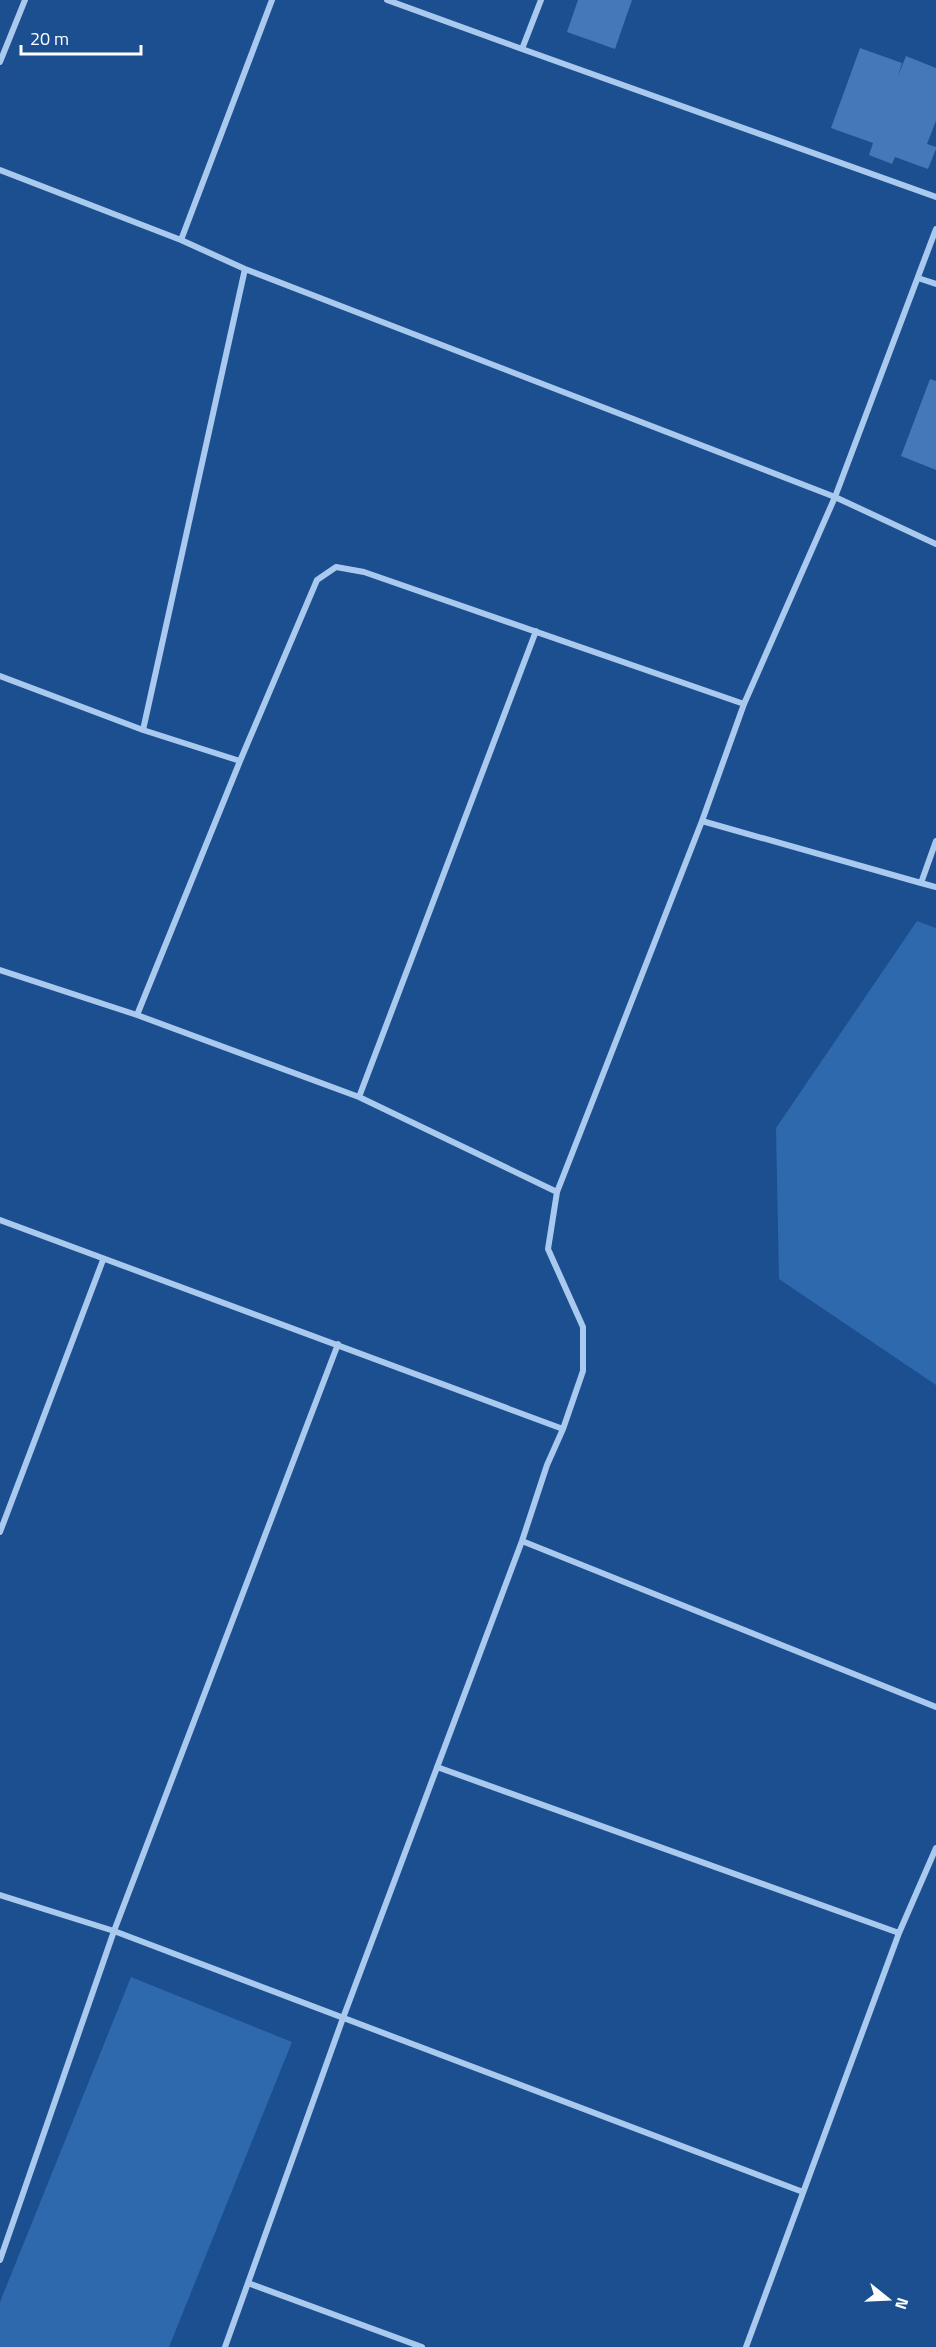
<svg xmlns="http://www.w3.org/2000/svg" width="936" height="2347" viewBox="0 0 936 2347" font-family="'Titillium Web',sans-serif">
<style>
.green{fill:#2e69ad}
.building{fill:#4478b7}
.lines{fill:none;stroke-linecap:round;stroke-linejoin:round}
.street{stroke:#a9c9ee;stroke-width:6}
</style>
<rect width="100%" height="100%" fill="#1b4f8f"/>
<!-- green -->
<path class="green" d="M917,921L936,928V1385L779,1279L776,1128Z
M131,1977L292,2042L169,2347H0V2302Z"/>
<!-- building -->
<path class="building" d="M578,0H632L615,49L567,32Z
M860,48L902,63L898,76L906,56L936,68V121L927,144L936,147V149L928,169L895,157L892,164L869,155L873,143L831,128Z
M930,379L936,381V470L901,456Z"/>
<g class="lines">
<!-- street -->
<path class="street" d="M387,0L522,49L541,0
M522,49L936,197
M0,62L25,0
M0,170L181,240L245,269L835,497L936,544
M181,240L272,0
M918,278L936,284
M0,676L143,730L240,761
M143,730L245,269
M936,841L921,883L936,887
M921,883L702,821L744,704L835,497L936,229
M0,970L137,1015L359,1097L557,1192
M137,1015L240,761L317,580L336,567L364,572L744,704
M359,1097L536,631
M0,1220L563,1429
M0,1532L103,1260
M522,1541L936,1707
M437,1767L899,1933
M0,1895L114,1931L803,2192
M0,2260L114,1931L338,1344
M248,2283L422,2347
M225,2347L343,2018L522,1541L547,1465L563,1429L583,1371V1327L548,1249L557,1192L702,821
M746,2347L899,1933L936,1848"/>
</g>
<!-- north arrow -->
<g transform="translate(888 2299) rotate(108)" stroke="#1b4f8f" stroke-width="4.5" paint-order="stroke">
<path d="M0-4.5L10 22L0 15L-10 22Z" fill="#ffffff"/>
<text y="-9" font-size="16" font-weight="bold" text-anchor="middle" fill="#ffffff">N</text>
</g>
<!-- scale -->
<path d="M21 45v9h120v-9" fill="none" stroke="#ffffff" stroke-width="3"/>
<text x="30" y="45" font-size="18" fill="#ffffff" stroke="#1b4f8f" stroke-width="4.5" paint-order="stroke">20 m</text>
</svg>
